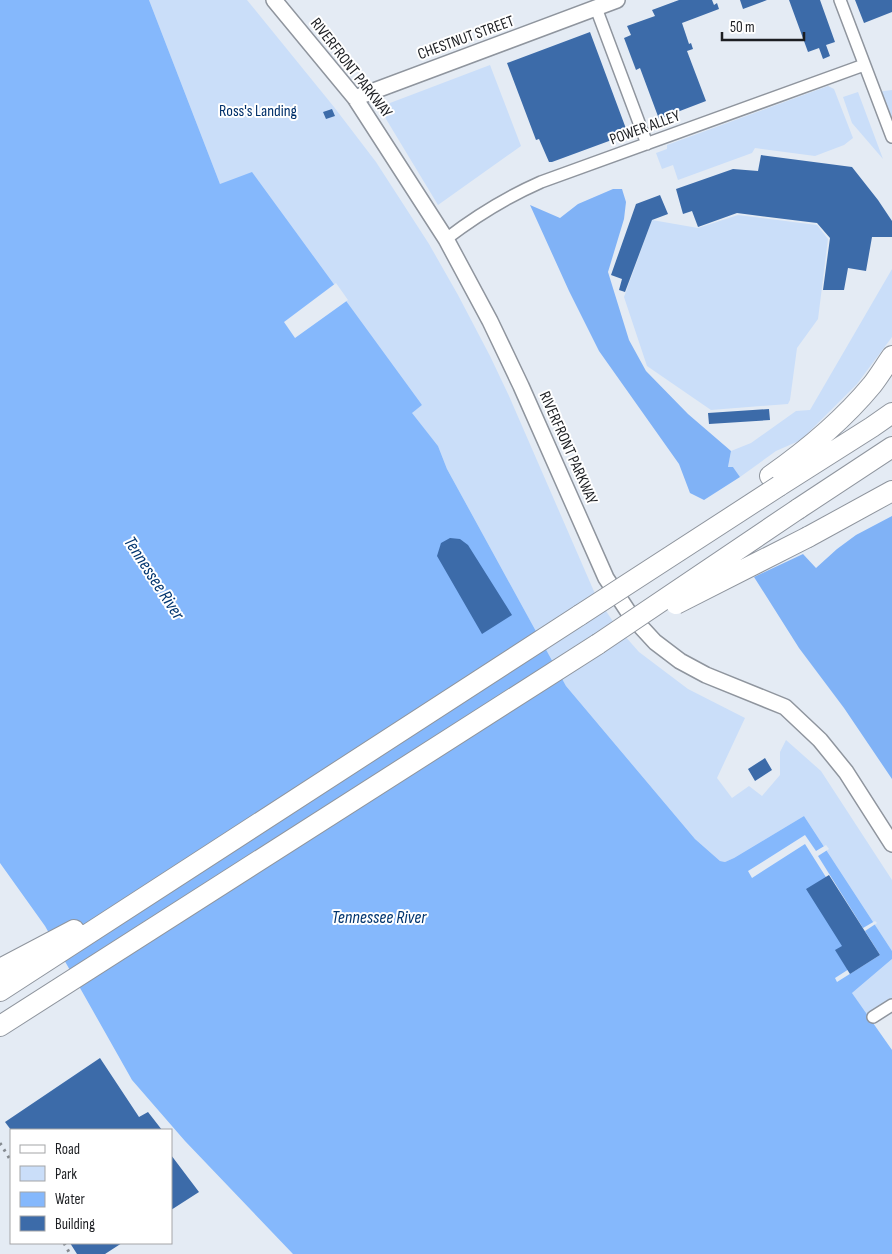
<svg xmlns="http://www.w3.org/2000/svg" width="892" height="1254" viewBox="0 0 892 1254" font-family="'Sofia Sans Condensed',sans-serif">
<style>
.green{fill:#cadef9}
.forest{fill:#80b2f6}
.water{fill:#85b8fc}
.pier{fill:#e4ebf4}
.building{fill:#3c6ba9}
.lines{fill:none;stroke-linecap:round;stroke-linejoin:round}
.street-casing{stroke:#8f959e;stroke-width:14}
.secondary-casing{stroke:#8f959e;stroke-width:18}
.highway-casing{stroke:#8f959e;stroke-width:22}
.street{stroke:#fff;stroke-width:11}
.secondary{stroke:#fff;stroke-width:15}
.highway{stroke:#fff;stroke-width:20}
.rail{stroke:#858a90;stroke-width:3;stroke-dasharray:2.5 5;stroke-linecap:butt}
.highway-bridge-casing{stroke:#8f959e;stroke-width:22;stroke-linecap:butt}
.highway-bridge{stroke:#fff;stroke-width:20}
.labels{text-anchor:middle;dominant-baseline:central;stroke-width:4;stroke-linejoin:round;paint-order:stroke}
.street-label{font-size:16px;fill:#1c1e22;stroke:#fff}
.park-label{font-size:16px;fill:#00306a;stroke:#fff}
.water-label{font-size:18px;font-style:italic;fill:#01356f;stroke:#fff}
</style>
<rect width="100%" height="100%" fill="#e4ebf4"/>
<!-- green -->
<path class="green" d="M149,0H247L334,107L376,162L429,244L458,295L490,356L509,396L596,596L616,626L639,652L688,689L745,718L717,778L732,798L749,786L762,796L780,775V752L786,740L821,771L892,880V951L804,816L734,858L725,862L720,861L695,839L566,686L447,469L438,446L411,413L422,405L220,184Z
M490,65L521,146L438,205L386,119C384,112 385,108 390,103Z
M828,86L834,89L853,138L844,145L815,156L755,148L752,153L678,180L673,165L662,169L656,153L667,149V145Z
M892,90V128L877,92Z
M858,92L883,159L852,123L843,97Z
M738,215L817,225L828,239L818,319L797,348L790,400L788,404L711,410L647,366L624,297L652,220L698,228Z
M892,269V337L857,384L801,440L776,451L740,477L733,467H728L731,451L751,443L796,411L810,410Z
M892,959V1000L867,1015L852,993Z"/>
<!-- forest -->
<path class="forest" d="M613,189H622L626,202L624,219L608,272L629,340L646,371L688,414L731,451L728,467H733L740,477L704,500L690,493L679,464L599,351L569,291L530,205L560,218L578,204Z
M892,516V779L844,708L799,648L754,577L803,554L816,568L837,549L856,535Z"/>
<!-- water -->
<path class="water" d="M0,0H149L220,184L252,172L422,405L412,413L438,446L447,469L566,686L695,839L720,861L725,862L734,858L804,816L892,951V959L852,993L892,1050V1254H293L185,1141L132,1080L45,926L0,863Z"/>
<!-- pier -->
<path class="pier" d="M336,283L348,300L295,338L284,322Z
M805,835L816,851L826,845L829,849L818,856L863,928L875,921L877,923L865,931L880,955L837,982L835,978L874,953L805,844L752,878L748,871Z"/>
<!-- building -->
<path class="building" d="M679,0H712L714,5L717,3L719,9L682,23L689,44L691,43L693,49L687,51L706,101L659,119L640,68L636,70L624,38L631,35L627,26L655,16L652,10Z
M740,0H767L743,9Z
M789,0H820L835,42L826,45L830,56L823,59L819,48L808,52Z
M855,0H892V12L864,23Z
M590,32L628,134L552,162H549L539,139L536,140L507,63Z
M332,109L335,116L326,119L323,112Z
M761,155L852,167L878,200L892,221V237H872L866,271L848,268L844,290H823L830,238L817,223L737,213L698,227L692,211L683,214L676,189L733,169L758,171Z
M660,195L668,214L652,220L625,292L619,290L622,279L611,275L636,204Z
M769,409L770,420L709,424L708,413Z
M450,538L460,539L468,545L512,615L482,634L437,556L441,543Z
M765,758L772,770L755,781L748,769Z
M829,875L880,955L850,974L835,950L842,946L806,889Z
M100,1058L139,1117L148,1112L162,1130H11L5,1122Z
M171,1155L199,1192L171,1210Z
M70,1243H122L105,1254H77Z"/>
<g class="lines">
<defs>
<path id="street" d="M840,0L892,137
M596,8L647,144
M446,239C476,216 507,197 541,182L864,65
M873,1017L892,1005"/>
<path id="secondary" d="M274,0L355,98L446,239L490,321L521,386L606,578L631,616L655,642L680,661L706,675L785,707L820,740L846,772L892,844
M355,98L617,0"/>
<path id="highway" d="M770,476C807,450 843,420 872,385C879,376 885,366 892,356
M779,486L872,427L892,413
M798,509L892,447
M808,537L892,491
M0,969L74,930
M0,991L580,615
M0,1026L598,644"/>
</defs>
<!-- street casing -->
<use href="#street" class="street-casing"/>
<!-- secondary casing -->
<use href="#secondary" class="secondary-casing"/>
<!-- highway casing -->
<use href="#highway" class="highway-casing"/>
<!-- street -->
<use href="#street" class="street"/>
<!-- secondary -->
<use href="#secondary" class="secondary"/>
<!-- highway -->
<use href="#highway" class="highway"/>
<!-- rail -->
<path class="rail" d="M0,1143L11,1161
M64,1243L70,1254"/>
<defs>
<path id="highway-bridge" d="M676,604L808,537
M580,615L779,486
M598,644L798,509"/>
</defs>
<!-- highway-bridge casing -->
<use href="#highway-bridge" class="highway-bridge-casing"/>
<!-- highway-bridge -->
<use href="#highway-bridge" class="highway-bridge"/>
</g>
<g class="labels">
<!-- street labels -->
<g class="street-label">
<text transform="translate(466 38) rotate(-20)">CHESTNUT STREET</text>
<text transform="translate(351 68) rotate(52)">RIVERFRONT PARKWAY</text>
<text transform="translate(645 128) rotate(-20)">POWER ALLEY</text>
<text transform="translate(568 448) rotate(66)">RIVERFRONT PARKWAY</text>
</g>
<!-- park labels -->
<g class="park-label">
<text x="258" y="111">Ross's Landing</text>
</g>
<!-- water labels -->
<g class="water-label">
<text transform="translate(154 578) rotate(57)">Tennessee River</text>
<text x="379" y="917">Tennessee River</text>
</g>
</g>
<!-- legend -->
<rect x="10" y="1129" width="162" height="115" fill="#ffffff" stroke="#a4a5a7"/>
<rect x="20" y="1145" width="25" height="8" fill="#ffffff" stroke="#a4a5a7"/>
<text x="55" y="1154" font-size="15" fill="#1c1e22">Road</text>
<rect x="20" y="1166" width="25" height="15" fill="#cadef9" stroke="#a4a5a7"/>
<text x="55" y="1179" font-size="15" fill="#1c1e22">Park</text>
<rect x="20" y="1192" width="25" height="15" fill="#85b8fc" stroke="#a4a5a7"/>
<text x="55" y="1204" font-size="15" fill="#1c1e22">Water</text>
<rect x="20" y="1216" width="25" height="15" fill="#3c6ba9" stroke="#a4a5a7"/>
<text x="55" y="1229" font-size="15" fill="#1c1e22">Building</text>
<!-- scale -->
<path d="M722 32v8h82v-8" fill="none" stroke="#1c1e22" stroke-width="2.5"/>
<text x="730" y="32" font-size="15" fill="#1c1e22" stroke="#ffffff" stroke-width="4" paint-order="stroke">50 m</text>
</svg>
